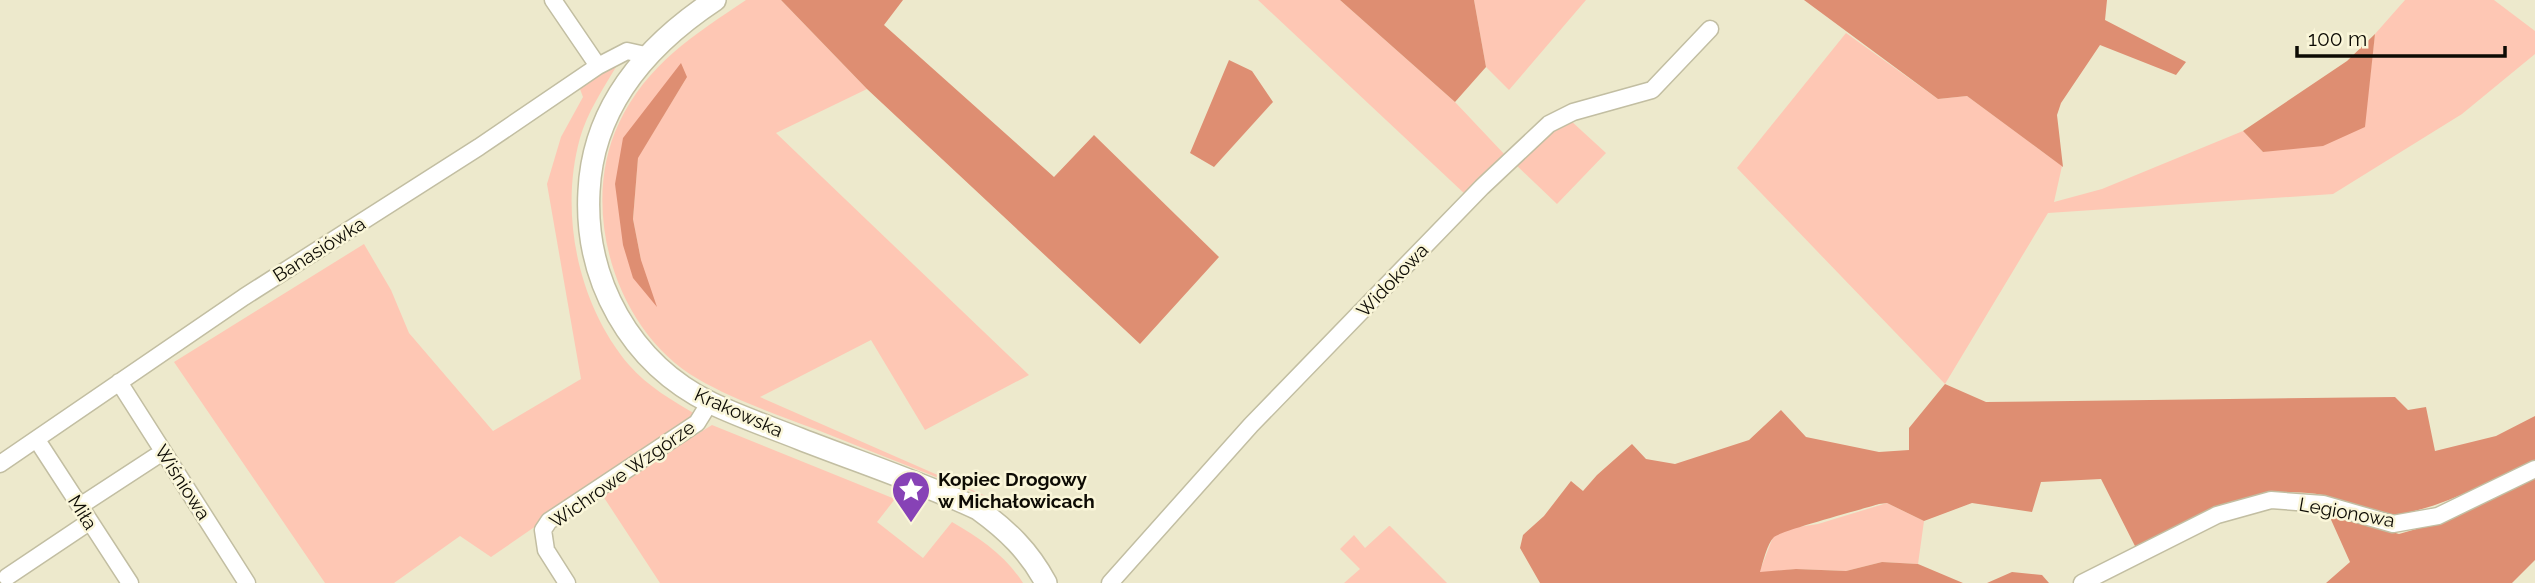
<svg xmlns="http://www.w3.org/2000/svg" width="2535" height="583" viewBox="0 0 2535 583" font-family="Raleway,sans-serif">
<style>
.green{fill:#fec7b4;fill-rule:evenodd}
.forest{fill:#de8e72}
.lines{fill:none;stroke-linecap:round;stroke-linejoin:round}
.minor-casing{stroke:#c2bea2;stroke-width:19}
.secondary-casing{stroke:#c2bea2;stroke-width:24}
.minor{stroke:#fff;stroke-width:16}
.secondary{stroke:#fff;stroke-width:21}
.labels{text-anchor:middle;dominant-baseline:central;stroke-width:5;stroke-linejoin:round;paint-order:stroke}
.street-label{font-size:19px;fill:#0d0b04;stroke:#faf6d9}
.poi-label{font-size:19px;font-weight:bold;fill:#0d0b04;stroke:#faf6d9;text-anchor:start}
</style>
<rect width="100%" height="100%" fill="#ede9cc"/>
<!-- green -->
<path class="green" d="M746,0H781L867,89L776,133L1029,375L925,430L871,340L760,397L997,501C936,477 875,453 815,429C776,414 734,400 698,379C616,332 578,209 619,123C647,64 694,35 746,0ZM687,77L638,157L633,219L641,260L656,304L615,184Z
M1258,0H1340L1455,102L1506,156L1466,195Z
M1474,0H1586L1509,90L1486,67Z
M2405,0H2494L2535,31V54L2462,114L2333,194L2048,213L1945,384L1737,168L1846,33L1938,99L1967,96L2062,166L2054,202L2102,189L2243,131L2263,152L2364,127L2375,34Z
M612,63L616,67C603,89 587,113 580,138C559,213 578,305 629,365C647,386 673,401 697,415L491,557L460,536L394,583H325L174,362L364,244L391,290L409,333L493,431L581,379L547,184L561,137L583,97L580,89Z
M1570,120L1606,153L1557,204L1514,163L1552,127Z
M712,425L895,499L877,522L923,558L952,522C981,539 1005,555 1023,583H660L601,493Z
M1887,503L1924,521L1918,564L1882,562L1846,571L1796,569L1759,573L1773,537L1785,529L1818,524Z
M1389,526H1390L1447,583H1344L1360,569L1340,549L1354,535L1365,548Z"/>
<!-- forest -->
<path class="forest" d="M781,0H903L884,25L1054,177L1094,135L1219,257L1140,344L867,89Z
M1340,0H1474L1486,67L1455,102Z
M1804,0H2107L2105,20L2186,62L2176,75L2100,45L2061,103L2057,115L2063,167L1967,96L1938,99Z
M2375,34L2365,127L2323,146L2263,152L2243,131L2347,61Z
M1229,60L1252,71L1273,102L1214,167L1190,153Z
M681,63L687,77L638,158L633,219L641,260L657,307L633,278L623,245L615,184L623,138Z
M1945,384L1986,402L2395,397L2408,410L2426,407L2435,451L2496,436L2535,416V461C2489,481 2446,507 2395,515C2376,517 2343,499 2323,495C2255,482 2194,517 2136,548L2101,479L2041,482L2032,512L1972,503L1924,521L1887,503L1879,504C1863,509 1780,531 1774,537C1767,544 1763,562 1760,572L1796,569L1846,571L1882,562L1918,564L1963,583H1540L1520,548L1523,535L1544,516L1571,481L1583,491L1597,475L1632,444L1646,459L1675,464L1749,440L1781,410L1806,437L1879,452L1909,450V428Z
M2535,475V560L2512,583H2326L2350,562L2328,513L2399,534L2437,523Z
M2012,572L2042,575L2049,583H1987Z"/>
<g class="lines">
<defs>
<path id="minor" d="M553,0L598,66
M119,382L247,583
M37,440L130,583
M0,464L244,297L479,147L598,66L627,51L645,55
M80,506L155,457
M7,577L89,522
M567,583L546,550L543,530L549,521L697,423L710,402
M1110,583L1251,425L1482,187L1549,124L1573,112L1652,90L1710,29
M2082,583L2217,515L2271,500L2323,504L2393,524L2438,516L2535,469"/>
<path id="secondary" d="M715,0C647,45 593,106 589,191C584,280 630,363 711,403C740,417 770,427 800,439C859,462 920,482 978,509C1007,530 1029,551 1046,583"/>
</defs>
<!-- minor casing -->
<use href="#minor" class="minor-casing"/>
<!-- secondary casing -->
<use href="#secondary" class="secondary-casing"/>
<!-- minor -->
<use href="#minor" class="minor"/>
<!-- secondary -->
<use href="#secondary" class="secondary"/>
</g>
<!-- icons -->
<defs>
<symbol id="sight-pin" viewBox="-11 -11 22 30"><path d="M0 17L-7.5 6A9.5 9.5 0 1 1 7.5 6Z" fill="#8742b6" stroke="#faf6d9"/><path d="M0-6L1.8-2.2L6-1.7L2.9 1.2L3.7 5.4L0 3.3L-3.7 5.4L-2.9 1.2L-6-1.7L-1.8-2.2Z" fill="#fff"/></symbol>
</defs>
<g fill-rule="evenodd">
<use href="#sight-pin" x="889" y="468" width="44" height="60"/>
</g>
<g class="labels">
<!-- street labels -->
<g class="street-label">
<text transform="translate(319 249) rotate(-32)">Banasiówka</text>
<text transform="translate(1392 280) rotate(-46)">Widokowa</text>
<text transform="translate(739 412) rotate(24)">Krakowska</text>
<text transform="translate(622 474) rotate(-35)">Wichrowe Wzgórze</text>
<text transform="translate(183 482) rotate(57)">Wiśniowa</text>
<text transform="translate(83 512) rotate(58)">Miła</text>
<text transform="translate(2347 512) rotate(10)">Legionowa</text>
</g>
<!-- poi labels -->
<g class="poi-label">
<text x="938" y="479">Kopiec Drogowy<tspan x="938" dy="22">w Michałowicach</tspan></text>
</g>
</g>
<!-- scale -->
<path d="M2297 46v10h208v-10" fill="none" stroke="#0d0b04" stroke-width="3.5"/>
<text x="2308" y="46" font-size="21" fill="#0d0b04" stroke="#faf6d9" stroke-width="5" paint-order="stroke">100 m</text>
</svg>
